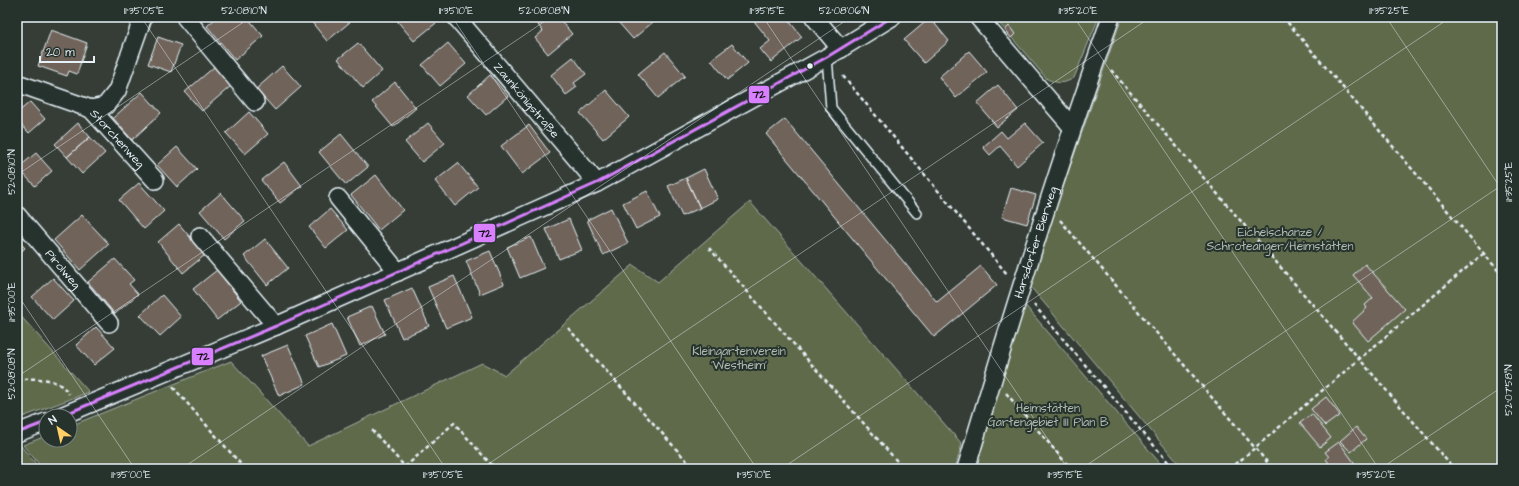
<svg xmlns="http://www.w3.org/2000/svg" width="1519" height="486" viewBox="0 0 1519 486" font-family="'Architects Daughter',sans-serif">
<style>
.green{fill:#5e6b4c;stroke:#a3aea2}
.building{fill:#6f645a;stroke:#e8f1f8}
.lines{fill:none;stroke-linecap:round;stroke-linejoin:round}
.lane-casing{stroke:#e8f1f8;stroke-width:12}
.street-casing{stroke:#e8f1f8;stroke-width:20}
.path{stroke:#e8f1f8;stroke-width:2.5;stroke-dasharray:4 3;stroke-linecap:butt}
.lane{stroke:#26332d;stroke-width:9}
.street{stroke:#26332d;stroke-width:17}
.bus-1-casing{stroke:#26332d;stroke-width:6}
.bus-1{stroke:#d880ff;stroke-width:3}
.ticks{fill:none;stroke:#e8f1f8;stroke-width:1;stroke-opacity:0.45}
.bus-dot{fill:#e8f1f8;stroke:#26332d;stroke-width:1.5}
.labels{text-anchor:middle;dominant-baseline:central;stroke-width:4;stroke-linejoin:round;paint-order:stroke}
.street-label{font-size:12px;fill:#e8f1f8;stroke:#26332d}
.park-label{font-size:12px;fill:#b1bbb3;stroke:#26332d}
.line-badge{stroke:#26332d;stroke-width:1.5}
.pale-badge-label{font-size:11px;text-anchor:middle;font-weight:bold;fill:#111}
.neatline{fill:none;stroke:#e8f1f8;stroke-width:1.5}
.ticks-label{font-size:10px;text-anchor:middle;fill:#e8f1f8}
</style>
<rect width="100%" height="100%" fill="#353d36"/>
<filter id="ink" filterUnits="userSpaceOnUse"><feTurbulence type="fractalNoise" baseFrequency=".025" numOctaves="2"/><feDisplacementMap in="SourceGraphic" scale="8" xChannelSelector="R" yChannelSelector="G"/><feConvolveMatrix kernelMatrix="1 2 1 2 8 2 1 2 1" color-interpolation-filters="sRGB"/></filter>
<g filter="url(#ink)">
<!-- green -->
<path class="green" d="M994,17H1099L1074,78C1064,84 1058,84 1047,79Z
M1122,17H1502V469H1183L1029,285Z
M750,202L962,444L955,469H43L23,445L46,436V440H70V426L231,361L308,446L482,363L505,375L633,265L658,282Z
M1024,304L1165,469H976Z
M17,312L89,392L17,419Z
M21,446L40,469H17V448Z"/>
<!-- building -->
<path class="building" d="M217,17H247L263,36L235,60L207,26Z
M313,17H345L350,22L327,41L310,20Z
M394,17H439L441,19L414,41Z
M547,17H558L572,34L548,54L535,38L543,31L538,25Z
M624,17H648L653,22L633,39L618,22Z
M759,17H786L802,37L771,62L760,49L770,41L754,21Z
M930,18L949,41L924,63L904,40Z
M1009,26L1015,34L1011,38L1005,30Z
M51,30L87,43L77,74L69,71L67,76L38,66Z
M158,37L181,45L171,72L148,64Z
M358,43L382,71L363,88L338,59Z
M448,43L466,64L440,86L422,65Z
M732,44L748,63L727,80L711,60Z
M969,51L987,72L956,98L939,77Z
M665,52L685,76L658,98L638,74Z
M573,57L586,74L574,83L577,87L566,95L551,75Z
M282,66L301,87L275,110L256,89Z
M214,67L231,86L202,111L185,92Z
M490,75L508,96L486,115L468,95Z
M395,82L416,108L393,127L372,102Z
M998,85L1018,110L997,127L977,103Z
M606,90L629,117L603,139L580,113Z
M142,92L161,113L132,140L113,118Z
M30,102L45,119L29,133L17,120V113Z
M249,112L268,134L245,154L226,133Z
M785,119L937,302L981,266L997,285L934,337L766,134Z
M78,123L90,137L67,157L55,144Z
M428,123L445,143L422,162L405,142Z
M1025,123L1043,143L1017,166L1000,146L990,155L983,147L1001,131L1007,138Z
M529,125L550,153L522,174L501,146Z
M341,134L368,167L346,185L319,152Z
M90,137L105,153L82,174L67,157Z
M177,147L197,169L177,187L157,165Z
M36,153L52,171L35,186L18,168Z
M284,162L302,186L280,203L261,180Z
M458,163L478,187L455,206L435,181Z
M704,169L718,199L700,208L686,178Z
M376,175L403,210L379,230L351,195Z
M686,178L700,208L682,216L668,186Z
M139,183L164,211L144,229L119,200Z
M1011,188L1036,195L1027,224L1002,217Z
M647,191L660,217L636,229L623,203Z
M221,193L245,221L224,239L200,211Z
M611,208L628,243L603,255L587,220Z
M330,209L348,230L326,248L309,227Z
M82,215L109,244L80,270L54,240Z
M569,219L582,250L559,259L546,229Z
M179,224L205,255L183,273L158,242Z
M531,237L544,268L520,278L507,247Z
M17,239L25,248L17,255Z
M265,239L288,268L267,285L244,256Z
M490,251L504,284L480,294L466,261Z
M115,259L134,280L129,284L138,294L115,314L88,282Z
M1365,264L1405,309L1368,341L1352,322L1367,308L1365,305L1373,298L1353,275Z
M217,270L241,301L217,320L193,289Z
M454,276L472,317L446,328L428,287Z
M53,278L74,301L53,320L32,297Z
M412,288L429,326L402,338L385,300Z
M162,295L181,317L160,336L140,315Z
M372,306L385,334L360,346L347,317Z
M332,324L346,356L319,367L305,336Z
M96,327L115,348L94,365L76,345Z
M288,345L305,384L279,396L261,356Z
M1326,397L1340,415L1325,426L1311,409Z
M1312,414L1331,438L1320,447L1300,423Z
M1356,427L1366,439L1351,452L1340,441Z
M1339,442L1359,469H1345L1344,467L1341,469H1333L1326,459L1329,457L1325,452Z"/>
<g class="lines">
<defs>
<path id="lane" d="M827,57L831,108L917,213"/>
<g id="street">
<path d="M185,17L255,102"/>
<path id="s1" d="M456,17L597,183"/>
<path d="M814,17L841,49"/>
<path d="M978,17L1072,127"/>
<path id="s2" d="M17,83L91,109L155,180"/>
<path d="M91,109L105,106L117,91L143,17"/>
<path d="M338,198L398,272"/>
<path id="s3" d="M17,215L109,323"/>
<path d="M200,236L276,326"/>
<path d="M61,416L276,326L597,183L827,57L892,17"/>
<path d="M17,433L46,422"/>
<path id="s4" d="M966,469C1011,317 1058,166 1111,17"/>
</g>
</defs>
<!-- lane casing -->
<use href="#lane" class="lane-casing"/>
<!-- street casing -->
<use href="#street" class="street-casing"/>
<!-- path -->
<path class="path" d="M1283,17L1502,275
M1498,17L1502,21
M1111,70L1454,469
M843,76L1007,274
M1060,220L1273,469
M709,248L904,469
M1034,305L1174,469
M568,328L694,469
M17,379C37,379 57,376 69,394
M173,387L245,469
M1006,393L1071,469
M372,430L407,469
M405,467L454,423L495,469
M1230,469L1484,253"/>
<!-- lane -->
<use href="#lane" class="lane"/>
<!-- street -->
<use href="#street" class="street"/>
<defs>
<path id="bus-1" d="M61,416L276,326L597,183L827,57L892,17
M17,433L46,422"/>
</defs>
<!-- bus-1 casing -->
<use href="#bus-1" class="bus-1-casing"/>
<!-- bus-1 -->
<use href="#bus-1" class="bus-1"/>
</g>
</g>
<!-- ticks -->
<path class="ticks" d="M141,17L446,469M452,17L757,469M763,17L1068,469M1074,17L1379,469M1386,17L1502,190M17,175L251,17M17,294L135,469M17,377L551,17M181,469L851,17M481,469L1151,17M781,469L1451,17M1081,469L1502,185M1380,469L1502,387"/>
<!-- markers -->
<circle class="bus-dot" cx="810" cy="66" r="3.5"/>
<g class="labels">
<!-- street labels -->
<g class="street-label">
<text stroke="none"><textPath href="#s1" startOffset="109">Zaunkönigstraße</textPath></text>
<text stroke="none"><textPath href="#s2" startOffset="118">Storchenweg</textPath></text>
<text stroke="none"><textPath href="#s4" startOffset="237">Harsdorfer Bierweg</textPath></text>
<text stroke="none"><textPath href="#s3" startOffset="71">Pirolweg</textPath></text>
</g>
<!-- park labels -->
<g class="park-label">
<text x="1280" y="232">Eichelschanze /<tspan x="1280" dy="14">Schroteanger/Heimstätten</tspan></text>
<text x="739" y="351">Kleingartenverein<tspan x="739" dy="14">'Westheim'</tspan></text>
<text x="1048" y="408">Heimstätten<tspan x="1048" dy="14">Gartengebiet III Plan B</tspan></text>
</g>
</g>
<g class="line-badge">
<rect x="748" y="85" width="22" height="19" rx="4" fill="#d880ff"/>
<rect x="473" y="223" width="23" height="20" rx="4" fill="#d880ff"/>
<rect x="191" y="347" width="23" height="19" rx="4" fill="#d880ff"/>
</g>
<g class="pale-badge-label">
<text x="759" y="98">72</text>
<text x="485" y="237">72</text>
<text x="203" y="360">72</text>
</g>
<!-- margin -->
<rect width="1519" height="486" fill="none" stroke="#26332d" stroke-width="44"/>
<!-- north arrow -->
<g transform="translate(58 428) rotate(326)"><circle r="19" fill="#26332d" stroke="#747f7e"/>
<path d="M0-3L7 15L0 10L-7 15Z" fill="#ffd166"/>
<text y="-6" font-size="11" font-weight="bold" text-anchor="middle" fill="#e8f1f8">N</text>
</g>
<!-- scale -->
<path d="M40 56v6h54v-6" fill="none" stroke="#e8f1f8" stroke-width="2"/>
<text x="46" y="56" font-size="12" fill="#e8f1f8" stroke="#26332d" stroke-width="3" paint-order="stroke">20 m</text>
<rect x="22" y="22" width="1475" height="442" class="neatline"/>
<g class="ticks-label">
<text x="144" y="14">11°35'05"E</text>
<text x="244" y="14">52°08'10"N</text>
<text x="456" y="14">11°35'10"E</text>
<text x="544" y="14">52°08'08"N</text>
<text x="767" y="14">11°35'15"E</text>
<text x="844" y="14">52°08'06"N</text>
<text x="1078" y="14">11°35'20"E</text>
<text x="1389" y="14">11°35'25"E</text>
<text transform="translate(11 172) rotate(-90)" y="4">52°08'10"N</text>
<text transform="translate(1508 182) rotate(-90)" y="4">11°35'25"E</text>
<text transform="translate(11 302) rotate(-90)" y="4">11°35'00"E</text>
<text transform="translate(11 374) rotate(-90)" y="4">52°08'08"N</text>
<text transform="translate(1508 390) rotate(-90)" y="4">52°07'58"N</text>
<text x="131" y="478">11°35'00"E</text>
<text x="443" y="478">11°35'05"E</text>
<text x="754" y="478">11°35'10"E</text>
<text x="1065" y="478">11°35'15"E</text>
<text x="1376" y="478">11°35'20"E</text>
</g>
</svg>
